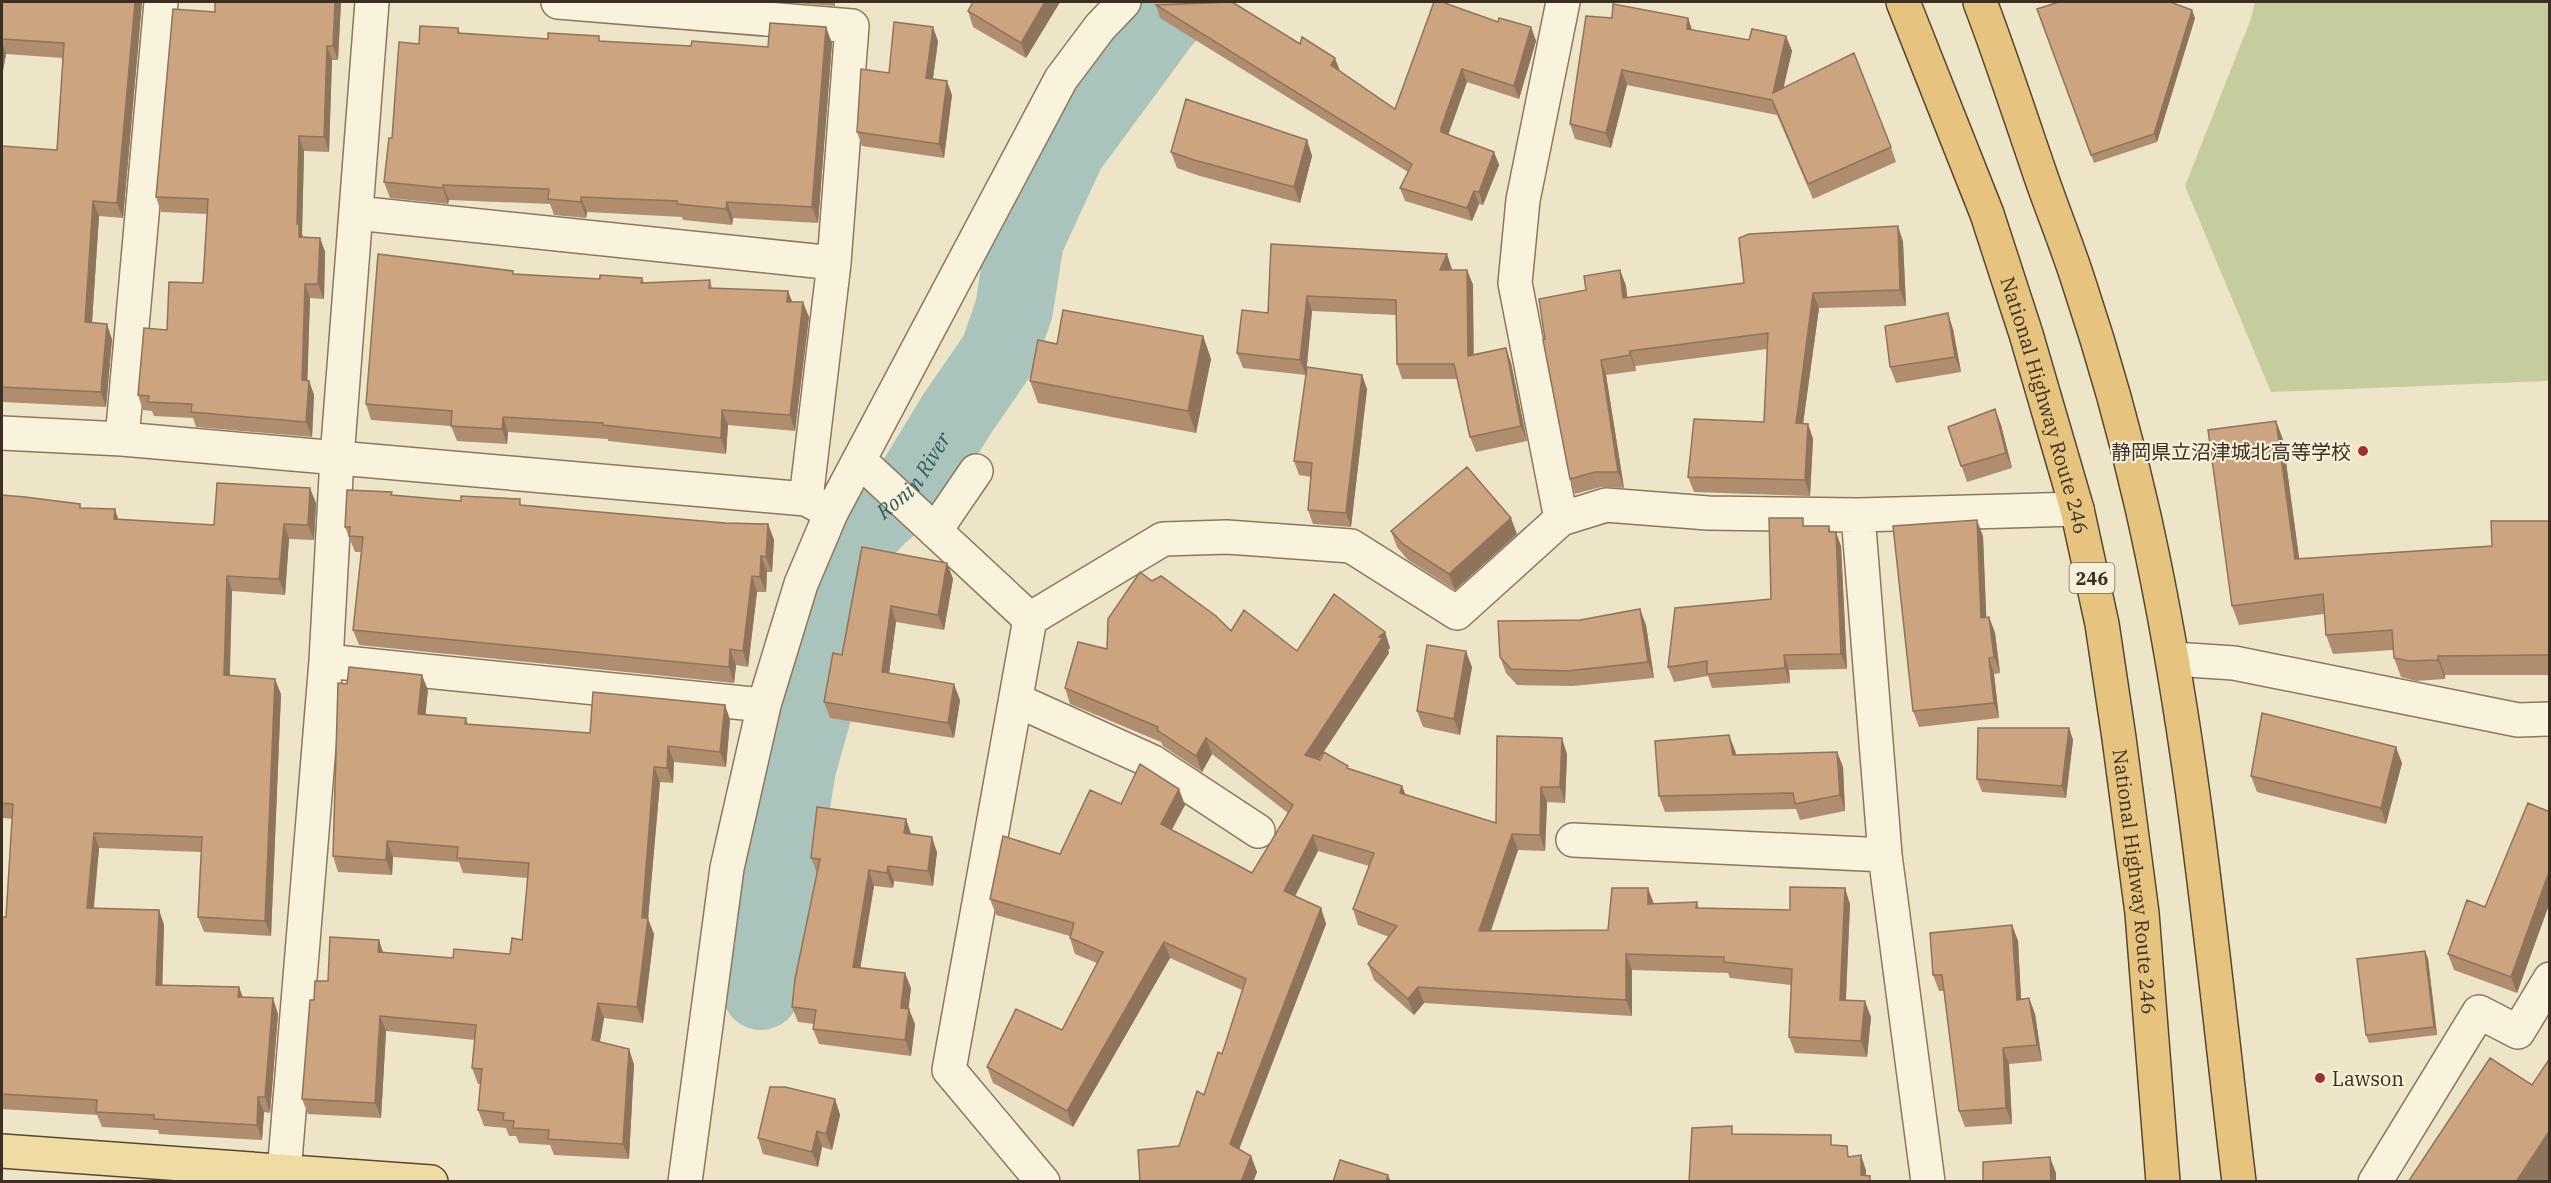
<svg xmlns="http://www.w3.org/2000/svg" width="2551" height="1183" viewBox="0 0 2551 1183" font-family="'IBM Plex Serif','Noto Sans JP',serif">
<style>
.green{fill:#c5cd9d}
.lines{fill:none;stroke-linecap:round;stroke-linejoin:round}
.river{stroke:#aac3bd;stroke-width:78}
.minor-casing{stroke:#8b785e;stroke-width:36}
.primary-casing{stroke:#594631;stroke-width:36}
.trunk-casing{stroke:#594631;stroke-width:36}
.minor{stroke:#f9f2dd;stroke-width:33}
.primary{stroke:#f0dca3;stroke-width:33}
.trunk{stroke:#e6c480;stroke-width:33}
.wall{fill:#af8d6e}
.shaded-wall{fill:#8f735a}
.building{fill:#cca480;stroke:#8f735a;stroke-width:1.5}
.poi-dot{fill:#9a332e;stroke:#f6efd9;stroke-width:2}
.labels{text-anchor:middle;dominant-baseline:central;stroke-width:4.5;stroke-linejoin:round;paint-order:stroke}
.shield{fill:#f6efd9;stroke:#746958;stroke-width:1.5}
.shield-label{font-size:18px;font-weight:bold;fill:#3c2f21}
.street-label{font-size:20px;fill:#3c2f21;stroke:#f6efd9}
.poi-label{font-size:20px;fill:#3c2f21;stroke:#f6efd9;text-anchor:end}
.water-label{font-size:21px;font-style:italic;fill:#305b5b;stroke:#f6efd9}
</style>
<rect width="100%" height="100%" fill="#eee5c9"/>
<!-- green -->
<path class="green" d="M2255,2H2549V381L2271,392L2185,186L2250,21Z"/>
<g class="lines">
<!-- river -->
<path class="river" id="s1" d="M761,991L797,768L820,686L840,577L854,540L879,514L913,486L957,414L999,353L1014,309L1025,240L1067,149L1162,20L1180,2"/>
<defs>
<path id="minor" d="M558,2L852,26L834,263L806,499L825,509
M356,213L834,263
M2,433L122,439L806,499
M122,439L161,2
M860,461L1030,619
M1858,515L1885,855L1928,1182
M1561,519L1515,283L1523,200L1563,2
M935,531L976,471
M2173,659L2234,663L2518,720L2550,719
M326,661L764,705
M1016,700L1153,762L1258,831
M1573,840L1885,855
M284,1173L326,661L337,458L372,2
M685,1182L727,868L764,705L801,584L831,513L1061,79L1100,27L1124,2
M1043,1182L949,1070L1030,619L1163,539L1227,537L1351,546L1457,613L1561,519L1606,505L1708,513L1858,515L2077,509
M2375,1182L2479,1012L2518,1032L2550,979"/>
<path id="primary" d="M2,1151L431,1182"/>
<g id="trunk">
<path id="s2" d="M1903,2L1987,214L2026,334L2077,509L2102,624L2119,738L2142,913L2163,1182"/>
<path d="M1980,2C2001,57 2019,113 2038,168C2051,207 2067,245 2079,283C2106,364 2129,447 2147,530C2194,745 2213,964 2239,1182"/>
</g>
</defs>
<!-- minor casing -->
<use href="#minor" class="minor-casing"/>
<!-- primary casing -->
<use href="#primary" class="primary-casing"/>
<!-- trunk casing -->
<use href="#trunk" class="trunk-casing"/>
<!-- minor -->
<use href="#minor" class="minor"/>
<!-- primary -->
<use href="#primary" class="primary"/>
<!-- trunk -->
<use href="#trunk" class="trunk"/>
</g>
<!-- wall -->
<path class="wall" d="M2,2H142L123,218L99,216L92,323L112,339L106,407L2,402V146L57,150L63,58L6,54L2,76Z
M341,2L338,60H332L329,152L304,151L302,234L303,237L320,238L325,252L324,299L310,298L307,380L309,381L314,395L312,437L196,427L193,418L154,416L152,411L143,410L138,395L167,330L203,283L207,214L161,212L156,197L215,12Z
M782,2H835V6Z
M1060,2L1026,58L973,27L968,11Z
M1156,5L1340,71L1395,109L1498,22L1531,27L1536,41L1519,99L1467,82L1448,135L1494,152L1499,165L1483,205L1479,204L1472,221L1405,201L1400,188L1408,172L1160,18Z
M2037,9L2195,18L2157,142L2094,163Z
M1612,18H1688L1692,30L1749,40L1786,36L1792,51L1783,88L1891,147L1896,162L1813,199L1777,115L1627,85L1611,148L1575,139L1570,124Z
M458,28L460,33L548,39L691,46L768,47L832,43L818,223L733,218L732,225L683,220L682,217L587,212L586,218L554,215L550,204L449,200L448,204L390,198L384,182L392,138L419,44Z
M938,41L933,79L952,95L944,158L862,146L857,132Z
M1307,140L1312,156L1300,203L1200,176L1177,168L1171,152Z
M1898,226L1903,242L1906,306L1819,308L1803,424H1808L1813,439L1810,496L1694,492L1688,477L1764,422L1767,349L1635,366L1636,371L1606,375L1624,488L1601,487L1575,494L1570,479L1545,339L1586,290L1620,270L1626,286L1627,298L1744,283Z
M1271,244L1452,269V270H1467L1473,285V354L1506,348L1511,363L1527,441L1476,452L1470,437L1458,379H1402L1397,364L1396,315L1312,311L1306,375L1243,368L1237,353L1268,313Z
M514,274L600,279L642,278L644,283L710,280L712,288L793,302L809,317L795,431L728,425L726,454L608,441V439L508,432L507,444L457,441L451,426L371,420L366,404Z
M1953,329L1961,372L1896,383L1890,367Z
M1203,336L1211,359L1196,433L1038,403L1030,381Z
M1362,375L1367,389L1351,527L1313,524L1308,510L1311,477L1299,475L1294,461Z
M1995,409L2001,425L2012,468L1967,482L1948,427Z
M2276,421L2283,440L2299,559L2492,546L2550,521V675H2445V679L2416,681L2401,677L2394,658L2393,650L2333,654L2326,635L2324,614L2239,625L2232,606Z
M2,495L82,508L118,519L214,525L316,503L314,540L289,539L285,595L232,591L230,675L281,694L271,936L204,932L198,917L201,852L99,848L94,908L159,910L164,925L162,985L239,987L243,997L278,1014L270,1113L264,1112L262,1140L159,1134L158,1130L102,1127L97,1115L2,1109V917H6L13,819L3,818L2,813Z
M393,496L725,523L768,524L774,540L772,572H767L766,592H757L748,667L736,665L734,683L359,645L353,630L361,552H355L345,527Z
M1806,526H1829L1831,532L1841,546L1847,669L1789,670L1790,683L1712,688L1708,676L1674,682L1668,667L1771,599Z
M1391,531L1517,534L1455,590L1408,560L1397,547Z
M1983,536L1986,618L1989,617L1995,633L2000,673L1994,674L1999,718L1919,727L1913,711Z
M862,547L947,563L953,579L944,630L896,622L889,674L960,700L954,738L830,718L824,702L842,655Z
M1152,581L1231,631L1297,651L1385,632L1390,648L1388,650L1389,653L1319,759L1402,786L1406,795L1496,823L1567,754L1565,803L1547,802L1545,851L1518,850L1491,931L1608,930L1654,904L1697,902L1699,908L1790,910L1850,904L1846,1000L1871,1017L1867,1057L1795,1053L1789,1037L1791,985L1730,978L1728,973L1632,970V1016L1424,1003L1414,1015L1374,980L1368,964L1389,937L1358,925L1353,909L1369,866L1318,851L1295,896L1321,908L1326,924L1239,1149L1251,1156L1257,1172L1253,1182H1140L1179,1146L1222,1054L1242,990L1170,958L1073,1127L993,1083L987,1067L1062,1030L1097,963L1075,954L1070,938V936L996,915L990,899L1060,854L1121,804L1185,805L1172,830L1252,873L1288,813L1212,754L1202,772L1163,746L1161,742L1070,704L1065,688L1107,649Z
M1580,620L1646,625L1654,678L1573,686L1517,685L1506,673L1500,657Z
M1472,667L1460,735L1423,727L1417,711Z
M347,684L428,690L425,715L466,718L468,724L590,733L725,705L730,720L726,767L674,762L673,783L660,782L648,919L654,934L643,1023L604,1018L600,1042L629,1049L634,1065L629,1159L554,1155L550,1145L519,1143L516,1136H509L506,1128L484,1126L478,1110L480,1084H478L472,1068L475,1040L386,1031L381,1118L308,1114L302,1099L314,1000L328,981L383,953L453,958L510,954L522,940L528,878L463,873L459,862L393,857L392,875L338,872L333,856Z
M2069,728L2073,740L2066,798L1982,792L1977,779Z
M1735,750L1736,755L1837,752L1843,767L1845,811L1800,820L1796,809L1665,812L1659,796Z
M2402,763L2386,824L2257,792L2251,776Z
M2550,812V902L2517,993L2454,970L2448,954L2485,907Z
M906,819L911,834L937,852L933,886L894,881L893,888L874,886L860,968L911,988L908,1009L915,1024L911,1056L819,1044L813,1029L814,1024L798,1022L792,1007L817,873L811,858Z
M2012,925L2018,941L2021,999L2029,998L2035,1014L2042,1061L2009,1064L2012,1124L1965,1127L1959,1111L1944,991H1939L1933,975Z
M2425,951L2428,959L2437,1035L2369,1043L2366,1035Z
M835,1099L840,1115L832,1150L822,1147L818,1167L763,1154L758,1138Z"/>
<!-- shaded-wall -->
<path class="shaded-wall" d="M135,2H142L123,218L117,203Z
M335,2H341L338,60L333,46Z
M1045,2H1060L1026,58L1021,43Z
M2192,10L2195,18L2157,142L2154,134Z
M1688,18L1693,33L1687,29Z
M826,27L832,43L818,223L812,207Z
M933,27L938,41L931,92L926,78Z
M1531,27L1536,41L1519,99L1514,86Z
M1786,36L1792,51L1779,108L1773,93Z
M2,42L6,54L2,76Z
M327,46L332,60L329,152L324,137Z
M1335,58L1340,71L1331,65Z
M1462,69L1467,82L1446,141L1441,132V128Z
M1622,70L1627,85L1611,148L1606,133Z
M947,81L952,95L944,158L939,144Z
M299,136L304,151L302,234L304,239L299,237L297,224Z
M1307,140L1312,156L1300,203L1294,187Z
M1494,152L1499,165L1483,205L1479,192Z
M443,185L449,200L448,204L443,188Z
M1474,191L1479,204L1472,221L1467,208Z
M581,197L587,212L586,218L581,202Z
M93,201L99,216L91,337L85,322Z
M727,202L733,218L732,225L726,209Z
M1898,226L1903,242L1906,306L1900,290Z
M320,238L325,252L324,299L318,284Z
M1447,254L1452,269L1445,285L1440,270Z
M1467,270L1473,285L1474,371L1468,356Z
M1620,270L1626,286L1629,314L1623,298Z
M305,284L310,298L307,395L302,380Z
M788,291L794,306L787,302Z
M1813,293L1819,308L1801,438L1796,423Z
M1307,296L1312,311L1306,375L1300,360Z
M803,302L809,317L795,431L790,415Z
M1948,313L1953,329L1961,372L1955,357Z
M107,324L112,339L106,407L101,392Z
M1203,336L1211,359L1196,433L1188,411Z
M1506,348L1511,363L1527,441L1521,426Z
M1630,351L1635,366L1636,371L1630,355Z
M1601,360L1606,375L1624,488L1618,472Z
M1362,375L1367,389L1351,527L1346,513Z
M309,381L314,395L312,437L306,422Z
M1995,409L2001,425L2012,468L2006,453Z
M722,410L728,425L726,454L721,438Z
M503,417L508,432L507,444L502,429Z
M2276,421L2283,440L2302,579L2295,559Z
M1808,424L1813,439L1810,496L1805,480Z
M310,488L316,503L314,540L308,525Z
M115,509L120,525L114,519Z
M1511,518L1517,534L1455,590L1449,574Z
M1977,520L1983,536L1987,634L1981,618Z
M284,524L289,539L285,595L279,579Z
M768,524L774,540L772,572L766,557Z
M1836,532L1841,546L1847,669L1841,654Z
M761,556L767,572L766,592L760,577Z
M947,563L953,579L944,630L938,615Z
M227,576L232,591L229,690L224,675Z
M752,576L757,592L748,667L743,651Z
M891,606L896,622L887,688L882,672Z
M1640,609L1646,625L1654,678L1648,662Z
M1989,617L1995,633L2000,673L1994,657Z
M1385,632L1390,648L1388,650L1389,653L1311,771L1305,755L1379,637Z
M730,649L736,665L734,683L729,667Z
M1466,651L1472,667L1460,735L1454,719Z
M1784,655L1789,670L1790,683L1785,668Z
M2438,656L2445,675V679L2438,660Z
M1989,658L1994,674L1999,718L1994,703Z
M422,675L428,690L424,730L418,714Z
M275,679L281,694L271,936L265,921Z
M954,684L960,700L954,738L948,723Z
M725,705L730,720L726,767L720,752Z
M2069,728L2073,740L2066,798L2062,786Z
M1729,735L1735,750L1738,771L1733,755Z
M1206,738L1212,754L1202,772L1196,756Z
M1562,738L1567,754L1565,803L1560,787Z
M668,746L674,762L673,783L667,768Z
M2396,747L2402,763L2386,824L2381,808Z
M1837,752L1843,767L1845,811L1840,795Z
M654,767L660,782L648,919L654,934L643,1023L637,1007L642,918Z
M1402,786L1408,802L1400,793Z
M1541,787L1547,802L1545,851L1540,835Z
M1179,789L1185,805L1166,839L1161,824Z
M906,819L911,834L904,833Z
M94,833L99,848L92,923L87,908Z
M1512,834L1518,850L1485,947L1479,931Z
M1313,835L1318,851L1290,906L1284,891Z
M932,837L937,852L933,886L928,871Z
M387,841L393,857L392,875L386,860Z
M888,866L894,881L893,888L887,873Z
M869,870L874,886L858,982L853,967Z
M2548,875L2550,880V902L2517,993L2511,977Z
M1648,888L1654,904H1648Z
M1845,888L1850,904L1845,1016L1840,1000Z
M1321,908L1326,924L1235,1160L1230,1144Z
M159,910L164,925L162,1000L156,985Z
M2012,925L2018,941L2022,1016L2017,1000Z
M379,940L384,955L378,952Z
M1164,942L1170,958L1073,1127L1067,1111Z
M2425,951L2428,959L2437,1035L2434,1027Z
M1626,954L1632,970V1016L1626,1000Z
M905,973L911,988L907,1023L901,1008Z
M239,987L244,1002L238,997Z
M1418,987L1424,1003L1414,1015L1408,999Z
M273,998L278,1014L270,1113L265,1097Z
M2029,998L2035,1014L2042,1061L2037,1045Z
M1865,1001L1871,1017L1867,1057L1861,1041Z
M598,1003L604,1018L597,1056L592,1040Z
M909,1009L915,1024L911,1056L905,1040Z
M380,1016L386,1031L381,1118L375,1103Z
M2003,1048L2009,1064L2012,1124L2006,1108Z
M629,1049L634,1065L629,1159L623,1144Z
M258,1097L264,1112L262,1140L257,1125Z
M835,1099L840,1115L832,1150L826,1134Z
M2550,1130V1182H2516Z
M817,1131L822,1147L818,1167L812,1152Z
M1861,1155L1866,1170V1182L1861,1175Z
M1251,1156L1257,1172L1253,1182H1241Z
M2050,1157L2056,1173V1182H2051Z
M1388,1175L1391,1182H1386Z"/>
<!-- building -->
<path class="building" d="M2,2H135L117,203L93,201L85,322L107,324L101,392L2,387V146L57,150L64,43L2,39Z
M215,2H335L333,46H327L324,137L299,136L297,224H299V237L320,238L318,284H305L302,380L309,381L306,422L191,412L192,404L148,402L149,396L138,395L144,328L167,330L169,282L203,283L208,199L156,197L173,9L215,12Z
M973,2H1045L1021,43L968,11Z
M1232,2L1300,44L1302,37L1335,58L1331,65L1395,109L1434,2H1442L1498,22L1499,18L1531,27L1514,86L1462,69L1441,128V132L1494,152L1479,192L1474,191L1467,208L1400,188L1412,164L1156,5Z
M2059,2H2170L2192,10L2154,134L2091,155L2037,9Z
M1613,4L1688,18L1687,29L1749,40L1752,29L1786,36L1773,93L1854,53L1891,147L1808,184L1772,100L1622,70L1606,133L1570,124L1586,16L1612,18Z
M894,22L933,27L926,78L947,81L939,144L857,132L861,69L889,73Z
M770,23L826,27L812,207L727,202L726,209L677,204V201L581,197V202L548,199L549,189L443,185V188L384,182L389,138H392L399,42L419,44L420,26L458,28V33L548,39V33L599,36V41L691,46L692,41L768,47Z
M1186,99L1307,140L1294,187L1194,160L1171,152Z
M1898,226L1900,290L1813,293L1796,423L1808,424L1805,480L1688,477L1694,419L1764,422L1768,333L1630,351V355L1601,360L1618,472H1595L1570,479L1543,340L1545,339L1539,299L1586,290L1584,276L1620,270L1623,298L1744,283L1739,238L1749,234Z
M1271,244L1447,254L1440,270H1467L1468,356L1506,348L1521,426L1470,437L1454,364H1397L1396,300L1307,296L1300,360L1237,353L1242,310L1268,313Z
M378,254L513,271V274L600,279V275L642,278L641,283L710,280L709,288L788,291L787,302H803L790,415L722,410L721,438L603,425V423L503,417L502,429L451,426L452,411L366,404Z
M1063,310L1203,336L1188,411L1030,381L1038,340L1057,344Z
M1948,313L1955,357L1890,367L1885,326Z
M1307,367L1362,375L1346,513L1308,510L1312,463L1294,461Z
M1995,409L2006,453L1961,466L1948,427Z
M2276,421L2295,559L2492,546L2491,521H2550V655L2438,656V660L2409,661L2394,658L2392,630L2326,635L2323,594L2232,606L2208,430Z
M1467,467L1511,518L1449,574L1403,544L1391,531Z
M217,483L310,488L308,525L284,524L279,579L227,576L224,675L275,679L265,921L198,917L202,837L94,833L87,908L159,910L156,985L239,987L238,997L273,998L265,1097H258L257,1125L154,1119V1115L96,1112L97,1100L2,1094V917H6L13,804L2,803V495L25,497L80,504V508L115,509L114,519L214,525Z
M347,490L392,492L391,495L461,501V496L520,499V505L725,523L768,524L766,557L761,556L760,577L752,576L743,651L730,649L729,667L353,630L363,537L349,536L350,527H345Z
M1769,518H1803V526H1829V532H1836L1841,654L1784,655L1785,668L1707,674V661L1668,667L1675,608L1771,599Z
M1977,520L1981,618L1989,617L1994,657L1989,658L1994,703L1913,711L1893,526Z
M862,547L947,563L938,615L891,606L882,672L954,684L948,723L824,702L833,653L842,655Z
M1140,572L1152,581L1161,576L1216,616L1231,631L1244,610L1297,651L1334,594L1385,632L1379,637H1383L1305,755L1320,760L1324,752L1348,766L1347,768L1402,786L1400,793L1496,823L1497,736L1562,738L1560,787H1541L1540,835L1512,834L1479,931L1608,930L1612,888H1648V904L1697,902L1696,908L1790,910V887L1845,888L1840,1000L1865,1001L1861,1041L1789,1037L1792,969L1724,962V957L1626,954V1000L1418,987L1408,999L1368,964L1397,926L1353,909L1374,853L1313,835L1284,891L1321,908L1230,1144L1251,1156L1241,1182H1140L1138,1150L1179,1146L1197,1091L1204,1095L1218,1052L1222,1054L1246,979L1164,942L1067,1111L987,1067L1016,1009L1062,1030L1103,952L1070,938L1074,923L990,899L1003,836L1060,854L1090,790L1121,804L1140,764L1179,789L1161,824L1252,873L1293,805L1206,738L1196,756L1157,730L1158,727L1065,688L1078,642L1107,649L1108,619Z
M1640,609L1648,662L1567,671L1511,669L1500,657L1498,621L1580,620Z
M1427,645L1466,651L1454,719L1417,711Z
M349,667L422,675L418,714L466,718L465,724L590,733L593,692L725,705L720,752L668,746L667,768L654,767L642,918H648L637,1007L598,1003L592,1040L629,1049L623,1144L548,1139L549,1130L513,1128L514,1121L503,1120L504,1113L478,1110L482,1069L472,1068L476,1025L380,1016L375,1103L302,1099L310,1000H314L315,981H328L330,937L379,940L378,952L453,958L454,949L510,954L512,938L522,940L529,863L457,858L458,847L387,841L386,860L333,856L338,683L347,684Z
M2262,713L2396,747L2381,808L2251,776Z
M1978,728H2069L2062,786L1977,779Z
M1729,735L1733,755L1837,752L1840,795L1795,804L1793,793L1659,796L1655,741Z
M2528,803L2550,812V876L2548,875L2511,977L2448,954L2467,900L2485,907Z
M817,807L906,819L904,833L932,837L928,871L888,866L887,873L869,870L853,967L905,973L901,1008L909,1009L905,1040L813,1029L816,1010L792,1007L795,979L820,859L811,858Z
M2012,925L2017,1000L2029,998L2037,1045L2003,1048L2006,1108L1959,1111L1942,975H1933L1930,933Z
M2425,951L2434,1027L2366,1035L2357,959Z
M2490,1058L2532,1085L2550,1058V1130L2516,1182H2408Z
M770,1087H785L835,1099L826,1134L817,1131L812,1152L758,1138Z
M1732,1126V1134L1831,1135V1145L1847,1146L1848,1157L1861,1155V1175L1870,1176V1182H1689L1692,1128Z
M2050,1157L2051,1182H1983V1162Z
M1340,1160L1388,1175L1386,1182H1333Z"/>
<!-- markers -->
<g class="poi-dot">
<circle cx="2363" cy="451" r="6"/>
<circle cx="2320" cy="1078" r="6"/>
</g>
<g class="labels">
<!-- shield labels -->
<rect class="shield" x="2069.5" y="563" width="45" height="30" rx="4.5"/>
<g class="shield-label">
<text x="2092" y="578">246</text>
</g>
<!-- street labels -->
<g class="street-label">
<text stroke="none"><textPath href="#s2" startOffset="428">National Highway Route 246</textPath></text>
<text stroke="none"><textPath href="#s2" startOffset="914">National Highway Route 246</textPath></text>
</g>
<!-- poi labels -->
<g class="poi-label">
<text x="2351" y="451">静岡県立沼津城北高等学校</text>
<text x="2332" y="1078" text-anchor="start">Lawson</text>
</g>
<!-- water labels -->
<g class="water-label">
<text stroke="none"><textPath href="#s1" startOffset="550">Ronin River</textPath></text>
</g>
</g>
<!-- border -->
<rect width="2551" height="1183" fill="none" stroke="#3c2f21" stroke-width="6"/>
</svg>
